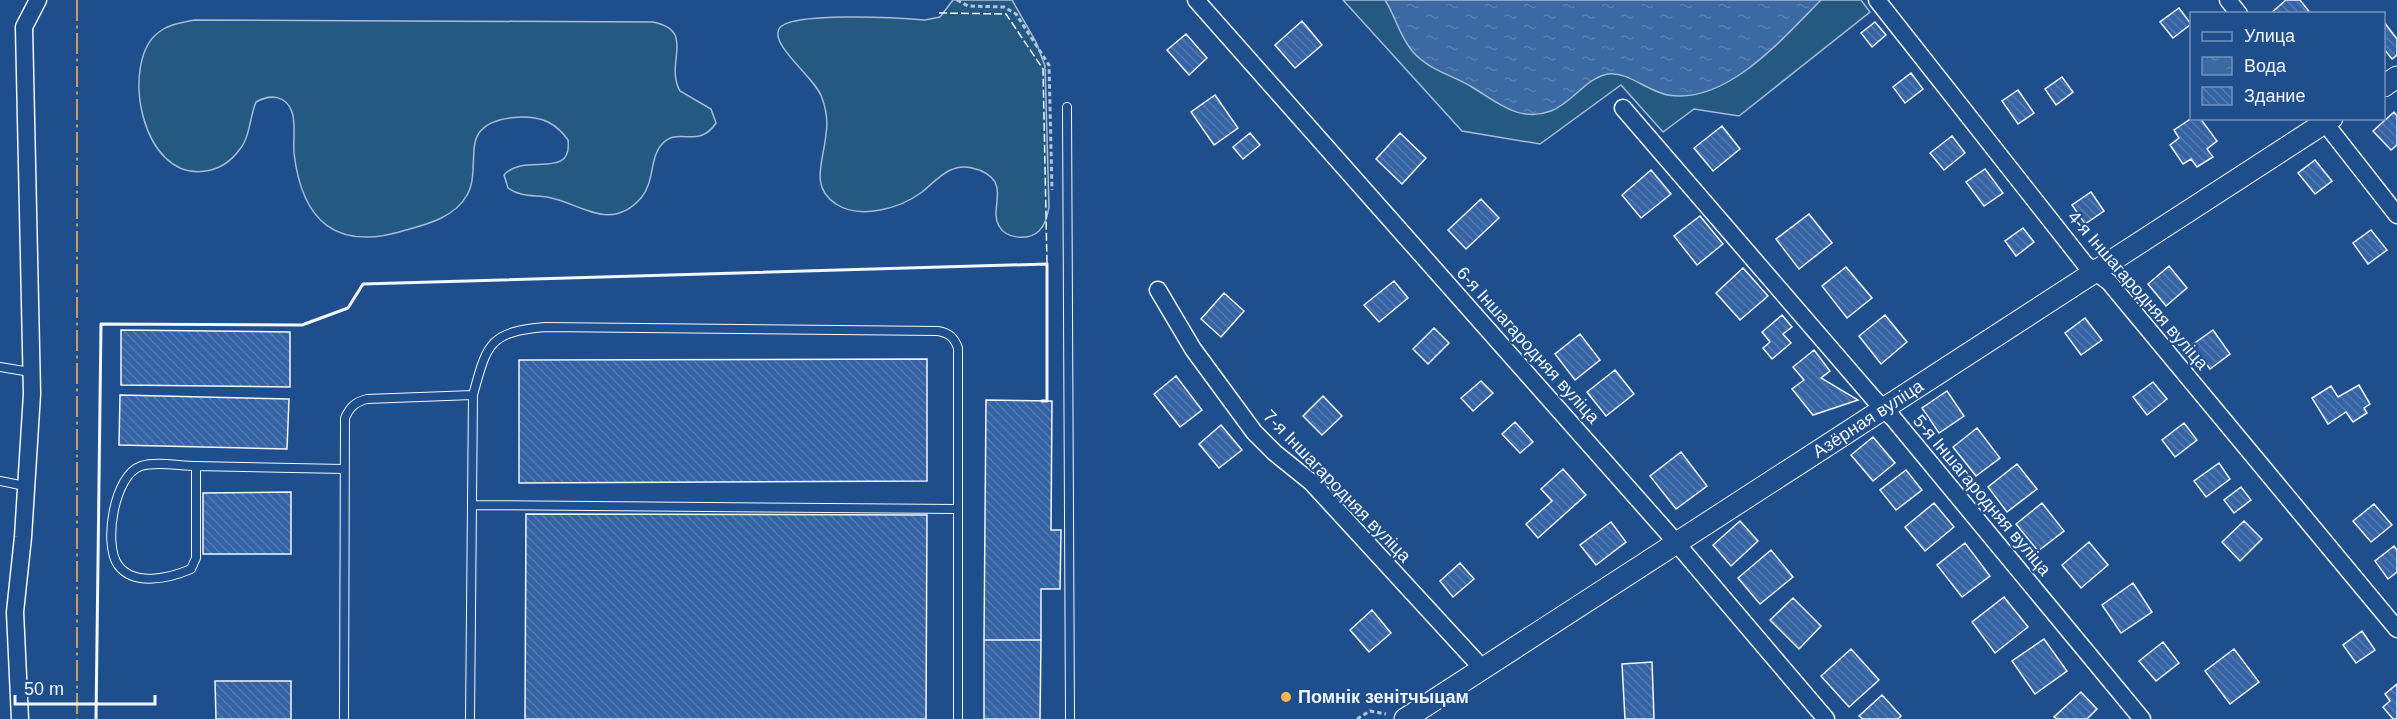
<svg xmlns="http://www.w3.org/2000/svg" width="2397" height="719" viewBox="0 0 2397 719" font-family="Arial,sans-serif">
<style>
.grass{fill:#245a82;stroke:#a8bbd7;stroke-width:1.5}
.water{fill:url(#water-ripples);stroke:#a8bbd7;stroke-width:1.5}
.building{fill:url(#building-back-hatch);stroke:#f2f6ff;stroke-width:1.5}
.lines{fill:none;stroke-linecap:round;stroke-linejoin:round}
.service-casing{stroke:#f2f6ff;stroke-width:10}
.minor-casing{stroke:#f2f6ff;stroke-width:19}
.tertiary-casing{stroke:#f2f6ff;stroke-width:23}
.path{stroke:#b3c4dc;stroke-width:3;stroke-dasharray:4.5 3;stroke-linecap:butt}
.service{stroke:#1f4e8c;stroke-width:8}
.minor{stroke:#1f4e8c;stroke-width:16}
.tertiary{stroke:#1f4e8c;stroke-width:21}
.fence{stroke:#f2f6ff;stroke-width:1.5;stroke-dasharray:8 3;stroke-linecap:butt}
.wall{stroke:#f2f6ff;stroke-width:3}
.power{stroke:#ffb74d;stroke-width:1.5;stroke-dasharray:21 4.5 3 4.5;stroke-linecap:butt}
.poi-dot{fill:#ffb74d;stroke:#1f4e8c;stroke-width:2}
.labels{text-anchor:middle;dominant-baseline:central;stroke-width:4.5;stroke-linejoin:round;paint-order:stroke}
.street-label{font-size:18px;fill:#f2f6ff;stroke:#1f4e8c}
.poi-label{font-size:18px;font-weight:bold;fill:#f2f6ff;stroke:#1f4e8c;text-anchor:start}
</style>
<defs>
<pattern id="water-ripples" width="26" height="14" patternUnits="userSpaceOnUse" patternTransform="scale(1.5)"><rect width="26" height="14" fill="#3b69a3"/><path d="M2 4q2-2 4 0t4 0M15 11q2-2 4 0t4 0" fill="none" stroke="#587fb1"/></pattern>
<pattern id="building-back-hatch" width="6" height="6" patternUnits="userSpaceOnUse" patternTransform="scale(1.5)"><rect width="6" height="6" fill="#3563a3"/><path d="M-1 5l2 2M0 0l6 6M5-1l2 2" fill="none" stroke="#537ab1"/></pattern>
</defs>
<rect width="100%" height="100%" fill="#1f4e8c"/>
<!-- grass -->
<path class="grass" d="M953,0H1012L1036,42L1045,66L1049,207C1047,216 1046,224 1039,231C1028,241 1006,239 999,226C991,213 1002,196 995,182C990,174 981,170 972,168C950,163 938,179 922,192C901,208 860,220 836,204C809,187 824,160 826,134C828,122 826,109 822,98C816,78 770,46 779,29C787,11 903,18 925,20L940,17Z
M1343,0H1861L1870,12L1739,116L1694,109L1663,132L1621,85L1540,144L1462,131Z
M194,20L653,22C697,31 664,63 680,91L711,109L716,123C699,149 679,127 663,143C649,157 655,182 641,198C610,233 581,203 547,197C532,195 521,197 508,188L504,175C523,152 573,181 568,140C563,133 556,126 548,122C530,114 492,115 479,133C469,147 478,177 467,195C455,217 428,224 406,230C337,252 302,222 294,153C293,141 296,124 292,112C286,95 270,94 256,102C250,116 250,137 240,149C232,160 220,169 206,171C141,182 119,61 159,32C169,24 182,23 194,20Z"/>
<!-- water -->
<path class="water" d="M1385,0H1821C1783,38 1727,105 1668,95C1649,92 1627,71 1608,74C1586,78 1572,103 1551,111C1519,123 1497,102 1472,87C1452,75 1429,70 1413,52C1399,36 1396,17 1385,0Z"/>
<!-- building -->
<path class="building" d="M2286,0H2300L2311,14H2270Z
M2179,8L2191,24L2173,38L2160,22Z
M1302,21L1322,45L1295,68L1275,45Z
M1875,22L1886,35L1872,47L1861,33Z
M2384,22L2397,39V55L2392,59L2384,49Z
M1186,34L1207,58L1189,75L1167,50Z
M1911,73L1923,89L1905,103L1893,87Z
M2062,77L2073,92L2056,105L2045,89Z
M2018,90L2034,113L2018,124L2002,101Z
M1215,95L1238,128L1214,145L1191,112Z
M2394,112L2397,116V145L2391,150L2373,131Z
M2192,118H2200L2217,141L2207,149L2213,157L2197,167L2191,159L2183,164L2170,145L2179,138L2174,130Z
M1722,126L1740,149L1713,171L1694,148Z
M1250,133L1260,145L1243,159L1233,147Z
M1400,133L1426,158L1402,184L1376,159Z
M1952,136L1965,153L1944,170L1930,153Z
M2315,160L2332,181L2315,194L2298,173Z
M1985,169L2003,193L1984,206L1966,182Z
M1651,170L1671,194L1641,218L1622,195Z
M2091,192L2104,211L2085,224L2072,205Z
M1481,199L1499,218L1466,249L1448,230Z
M1809,214L1832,243L1799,269L1776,239Z
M1700,216L1723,244L1697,265L1674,236Z
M2023,228L2034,242L2016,256L2005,241Z
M2371,230L2387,250L2368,264L2353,243Z
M2169,266L2187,288L2166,306L2148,284Z
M1846,267L1872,298L1847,318L1822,286Z
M1743,268L1768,296L1740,320L1716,293Z
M1394,281L1408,298L1379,322L1364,305Z
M1224,293L1244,311L1221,337L1201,319Z
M1782,315L1792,327L1783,334L1791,343L1772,359L1763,348L1770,342L1762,332Z
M1885,315L1907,342L1881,364L1859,336Z
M2085,318L2102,340L2081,355L2065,333Z
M1434,328L1449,343L1428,364L1413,349Z
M121,330L290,332V387L121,385Z
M2213,330L2230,354L2210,369L2192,345Z
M1580,334L1600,360L1575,380L1555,354Z
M1814,350L1830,371L1821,378L1858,400L1813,415L1792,389L1804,380L1793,367Z
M927,359V481L519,483V360Z
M1615,370L1634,394L1606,416L1587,392Z
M1176,376L1202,410L1180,427L1154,394Z
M1481,381L1493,393L1473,411L1461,398Z
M2153,382L2167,399L2147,415L2133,397Z
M2359,385L2370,404L2364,408L2367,413L2353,422L2346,412L2328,424L2312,398L2331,386L2338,397Z
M1947,391L1964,416L1939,433L1922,408Z
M120,395L289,399L287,449L119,445Z
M1323,396L1342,416L1322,435L1303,416Z
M986,400L1052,401L1051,530H1061L1060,589H1041V640H984Z
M1515,422L1533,442L1520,453L1502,434Z
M2184,423L2197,440L2175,457L2162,440Z
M1221,425L1242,450L1219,468L1199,444Z
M1977,428L2000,458L1976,476L1953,447Z
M1873,437L1895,463L1873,481L1851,455Z
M1681,452L1707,486L1676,509L1650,476Z
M2219,463L2230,479L2206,497L2194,481Z
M2017,464L2037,489L2007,512L1988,487Z
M1563,469L1586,495L1538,538L1526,524L1552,501L1541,489Z
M1906,470L1922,490L1896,510L1880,490Z
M2241,487L2251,500L2234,513L2224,500Z
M291,492V554H203V493Z
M1934,503L1954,527L1925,551L1905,527Z
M2042,503L2064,531L2038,551L2016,524Z
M2374,504L2392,525L2371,542L2353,521Z
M526,514L927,515L926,719H525Z
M1740,521L1758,541L1731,566L1713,545Z
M2244,521L2262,539L2240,561L2222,542Z
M1611,522L1626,542L1596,565L1580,545Z
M2089,542L2108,565L2081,588L2062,565Z
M1965,543L1990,576L1962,597L1937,565Z
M2394,546L2397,550V572L2388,579L2375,561Z
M1771,550L1793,577L1760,604L1738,578Z
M1460,563L1474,579L1453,597L1440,581Z
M2133,583L2152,612L2121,633L2102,605Z
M2004,597L2028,627L1995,653L1972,622Z
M1793,598L1821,626L1799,649L1770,620Z
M1372,610L1391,633L1369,652L1350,630Z
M2362,631L2375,650L2356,663L2343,645Z
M2044,639L2067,671L2035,694L2012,661Z
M984,640H1041L1040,719H984Z
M2163,642L2179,663L2156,681L2139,661Z
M1851,649L1879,680L1849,707L1821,676Z
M2234,649L2259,682L2230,704L2205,671Z
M1652,662L1654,719H1625L1622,664Z
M215,681H291V719H216Z
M2397,684V719H2393L2383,707L2390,701L2385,694Z
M2081,692L2097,709L2087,719H2057L2054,717Z
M1882,695L1901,716L1898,719H1863L1859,716Z"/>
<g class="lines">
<defs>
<path id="service" d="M1067,107L1070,719
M0,367L30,372
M196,466C180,466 156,461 141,466C114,475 103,544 118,565C134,587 170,578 191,569L196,558V466L344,469
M0,481L25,486
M472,505L958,509
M344,719L345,418C350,407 355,402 367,399L473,395C487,344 489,332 545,327L938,331C949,333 954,337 958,348V719
M470,719L473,395"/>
<path id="minor" d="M1196,0L1667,532L1826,719
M1877,0L2085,264L2109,282L2397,629
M2228,0L2239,14
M1623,108L1874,399L1893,418L2142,719
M2321,118L2397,215
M1158,290L1193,349L1254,432L1275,453L1311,482L1482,668
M20,719L15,612L23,537L32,394L24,27L38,0"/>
<g id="tertiary">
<path d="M2384,86L2397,77"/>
<path id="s1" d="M1405,719L2332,118"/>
</g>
</defs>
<!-- service casing -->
<use href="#service" class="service-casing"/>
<!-- minor casing -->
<use href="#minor" class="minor-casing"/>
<!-- tertiary casing -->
<use href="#tertiary" class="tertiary-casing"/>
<!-- path -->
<path class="path" d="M957,0L968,6L1004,7L1016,14L1049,65L1052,190
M1357,719L1370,711L1386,714"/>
<!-- service -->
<use href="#service" class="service"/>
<!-- minor -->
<use href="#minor" class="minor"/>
<!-- tertiary -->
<use href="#tertiary" class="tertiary"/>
<!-- fence -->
<path class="fence" d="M939,13L1006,14L1043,69L1047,264"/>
<!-- wall -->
<path class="wall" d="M96,719L101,324L302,325L348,308L363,284L1047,264V401H1042"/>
<!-- power -->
<path class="power" d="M77,0V719"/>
</g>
<!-- markers -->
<circle class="poi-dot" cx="1286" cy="697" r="6"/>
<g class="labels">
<!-- street labels -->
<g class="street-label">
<text transform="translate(2138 290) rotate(49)">4-я Іншагародняя вуліца</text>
<text transform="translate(1528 345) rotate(48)">6-я Іншагародняя вуліца</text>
<text stroke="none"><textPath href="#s1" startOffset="552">Азёрная вуліца</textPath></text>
<text transform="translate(1337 486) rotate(46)">7-я Іншагародняя вуліца</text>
<text transform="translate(1982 495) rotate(50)">5-я Іншагародняя вуліца</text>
</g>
<!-- poi labels -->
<g class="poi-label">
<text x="1298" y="697">Помнік зенітчыцам</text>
</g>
</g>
<!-- legend -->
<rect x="2190" y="12" width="195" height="108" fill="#1f4e8c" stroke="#7391ba" stroke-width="1.5"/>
<rect x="2202" y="32" width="30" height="9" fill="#1f4e8c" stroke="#7391ba" stroke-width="1.5"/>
<text x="2244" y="42" font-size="18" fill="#f2f6ff">Улица</text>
<rect x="2202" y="57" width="30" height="18" fill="url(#water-ripples)" stroke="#7391ba" stroke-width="1.5"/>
<text x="2244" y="72" font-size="18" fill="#f2f6ff">Вода</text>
<rect x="2202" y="87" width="30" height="18" fill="url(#building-back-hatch)" stroke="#7391ba" stroke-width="1.5"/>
<text x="2244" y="102" font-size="18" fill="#f2f6ff">Здание</text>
<!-- scale -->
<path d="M15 695v9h140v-9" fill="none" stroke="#f2f6ff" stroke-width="3"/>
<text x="24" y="695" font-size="18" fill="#f2f6ff" stroke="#1f4e8c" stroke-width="4.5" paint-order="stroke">50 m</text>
</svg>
